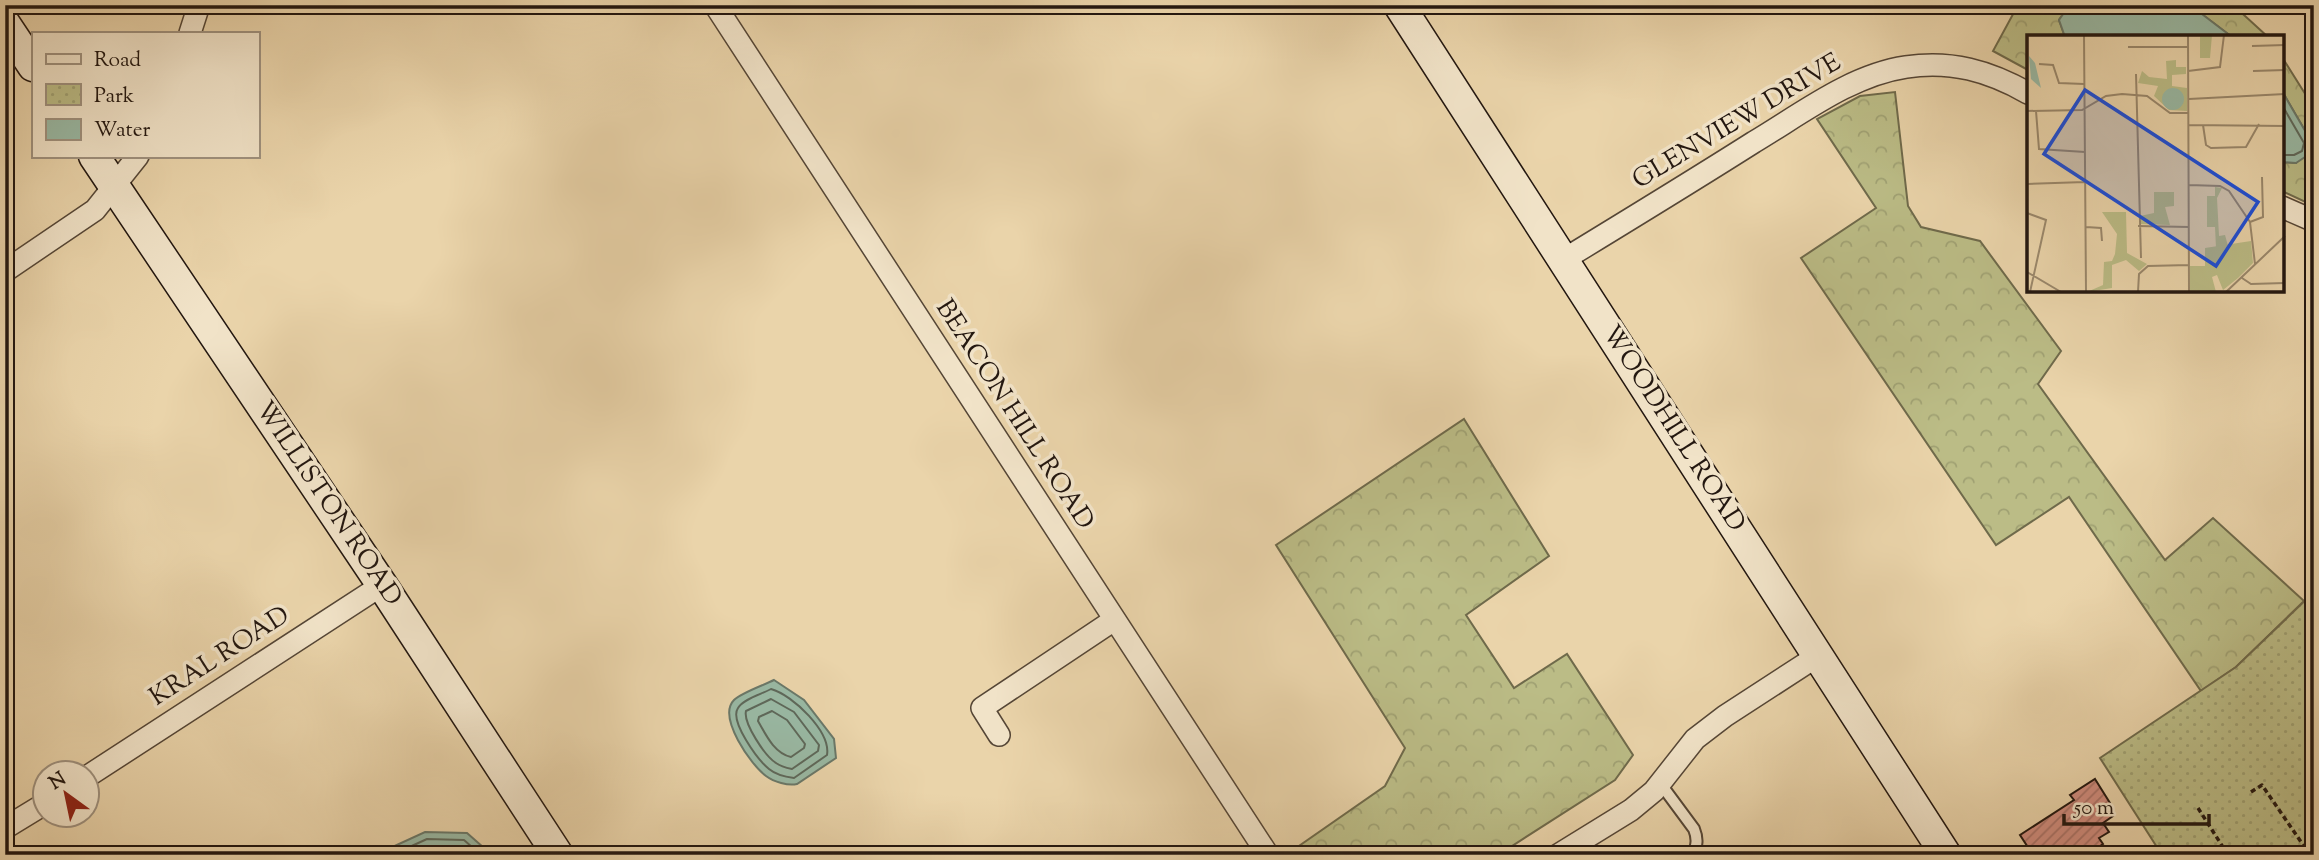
<svg xmlns="http://www.w3.org/2000/svg" width="2319" height="860" viewBox="0 0 2319 860" font-family="'Sorts Mill Goudy',serif">
<style>
.forest{fill:url(#forest-crowns);stroke:#6f6a4b;stroke-width:2}
.park{fill:url(#park-dots);stroke:#6f6a4b;stroke-width:2}
.water{fill:#99b9a4;stroke:#6a7869;stroke-width:2}
.lines{fill:none;stroke-linecap:round;stroke-linejoin:round}
.shore{stroke:#5e685a;stroke-width:2}
.building{fill:url(#building-hatch);stroke:#231710;stroke-width:2}
.lane-casing{stroke:#554636;stroke-width:14}
.street-casing{stroke:#554636;stroke-width:24}
.secondary-casing{stroke:#231710;stroke-width:33}
.path{stroke:#231710;stroke-width:3.5;stroke-dasharray:5 3.5;stroke-linecap:butt}
.lane{stroke:#f1e3c8;stroke-width:10}
.street{stroke:#f1e3c8;stroke-width:21}
.secondary{stroke:#f1e3c8;stroke-width:30}
.labels{text-anchor:middle;dominant-baseline:central;stroke-width:7;stroke-linejoin:round;paint-order:stroke}
.street-label{font-size:26px;fill:#231710;stroke:#f1e3c8}
.inset-road{fill:none;stroke:#9a886c;stroke-width:2}
.view{fill:#1d4ed8;fill-opacity:0.15;stroke:#1d4ed8;stroke-width:3.5}
.inset-edge{fill:none;stroke:#231710;stroke-width:3.5}
</style>
<defs>
<pattern id="forest-crowns" width="20" height="18" patternUnits="userSpaceOnUse" patternTransform="scale(1.75)"><rect width="20" height="18" fill="#bbbc86"/><path d="M2 6a3 3 0 1 1 6 0M12 15a3 3 0 1 1 6 0" fill="none" stroke="#a0a173"/></pattern>
<pattern id="park-dots" width="8" height="8" patternUnits="userSpaceOnUse" patternTransform="scale(1.75)"><rect width="8" height="8" fill="#bbbc86"/><path d="M2 2h.1M6 6h.1" fill="none" stroke="#a0a173" stroke-width="1.8" stroke-linecap="round"/></pattern>
<pattern id="building-hatch" width="6" height="6" patternUnits="userSpaceOnUse" patternTransform="scale(1.75)"><rect width="6" height="6" fill="#d18d7f"/><path d="M-1 1l2-2M0 6l6-6M5 7l2-2" fill="none" stroke="#a97267"/></pattern>
</defs>
<rect width="100%" height="100%" fill="#ead4aa"/>
<filter id="stains"><feTurbulence type="fractalNoise" baseFrequency=".00286" numOctaves="4"/><feColorMatrix values="0 0 0 0 .2 0 0 0 0 .09 0 0 0 0 .02 0 0 0 .5 -.17"/></filter>
<radialGradient id="worn" r=".72"><stop offset=".6" stop-color="#630" stop-opacity="0"/><stop offset="1" stop-color="#630" stop-opacity=".3"/></radialGradient>
<!-- forest -->
<path class="forest" d="M2018,5H2073L2068,7L2059,20L2065,37H2028V70L1993,51Z
M2187,5H2233L2268,37H2232L2194,8Z
M2282,57L2314,108V206L2282,191V162L2296,163L2311,141L2282,91Z
M1895,92L1908,206L1921,227L1980,241L2061,351L2038,384L2165,560L2213,518L2304,601L2236,667L2201,691L2069,497L1996,545L1801,258L1876,208L1817,119L1860,96Z
M1464,419L1549,556L1466,615L1514,688L1567,654L1633,755L1615,780L1512,846L1480,855H1286L1385,786L1405,748L1276,545Z"/>
<!-- park -->
<path class="park" d="M2314,592V855H2162L2100,758L2236,667Z"/>
<!-- water -->
<path class="water" d="M2073,5H2187L2194,8L2232,37H2065L2059,20L2068,7Z
M2282,91L2311,141L2308,155L2296,163L2282,162Z
M774,680L804,700L834,739L836,758L797,784C788,786 774,782 766,776C751,765 717,717 734,700C741,693 764,685 774,680Z
M425,832L467,833L492,855H375Z"/>
<g class="lines">
<!-- shore -->
<path class="shore" d="M2282,105L2304,143L2302,151L2294,155H2282
M771,689C793,695 831,732 827,755L794,778C786,777 775,774 769,769C758,760 729,721 738,708C743,699 762,694 771,689Z
M771,699L794,712L819,745L818,751L792,769C787,768 780,766 776,763C765,756 743,723 746,711Z
M772,711L787,720L805,744L804,748L791,757C774,753 766,735 758,721L759,717Z
M392,855L427,839L464,840L481,855"/>
</g>
<!-- building -->
<path class="building" d="M2095,779L2110,803L2106,806L2113,816L2103,823L2109,832L2099,838L2103,844L2087,855H2066L2062,848L2052,855H2033L2020,835L2074,800L2070,795Z"/>
<g class="lines">
<defs>
<path id="lane" d="M1660,783L1694,829C1698,839 1697,845 1693,855"/>
<path id="street" d="M715,5L1268,855
M190,33L199,5
M2282,207L2314,221
M1563,260C1627,221 1691,182 1754,142C1801,114 1851,75 1906,67C1951,60 1989,71 2028,93
M5,271L95,210L138,156
M999,735L982,708L1114,620
M88,776L382,585
M5,828L46,803
M1558,855L1631,810L1654,791L1695,739L1725,716L1819,655"/>
<path id="secondary" d="M1399,5L1946,855
M5,24L33,66
M94,156L382,585L558,855"/>
</defs>
<!-- lane casing -->
<use href="#lane" class="lane-casing"/>
<!-- street casing -->
<use href="#street" class="street-casing"/>
<!-- secondary casing -->
<use href="#secondary" class="secondary-casing"/>
<!-- path -->
<path class="path" d="M2251,792L2262,785L2310,855
M2198,808L2228,855"/>
<!-- lane -->
<use href="#lane" class="lane"/>
<!-- street -->
<use href="#street" class="street"/>
<!-- secondary -->
<use href="#secondary" class="secondary"/>
</g>
<g class="labels">
<!-- street labels -->
<g class="street-label">
<text transform="translate(1737 122) rotate(-31)">GLENVIEW DRIVE</text>
<text transform="translate(1014 415) rotate(57)">BEACON HILL ROAD</text>
<text transform="translate(1673 429) rotate(57)">WOODHILL ROAD</text>
<text transform="translate(328 504) rotate(56)">WILLISTON ROAD</text>
<text transform="translate(220 657) rotate(-33)">KRAL ROAD</text>
</g>
</g>
<!-- overview -->
<g transform="translate(2027 35)">
<rect width="257" height="257" fill="#ead4aa"/>
<path d="M173,0H185L183,23H173ZM149,25V32H159V39L145,40V51L160,53V76L142,75L127,61L131,51L111,48L115,36L122,42L140,44L139,26ZM188,152L195,153L190,163L192,201L198,200L201,211L192,213H189L188,192H180V161H188ZM127,157H147V171L138,172L143,190L114,189L113,181L127,178ZM75,177H99L100,218L120,229L112,236L99,225L85,230V253L60,257L76,250L77,227L85,226L88,219L90,199Z" fill="#bbbc86"/>
<path d="M224,206L226,228L211,243L196,255L190,240L185,242L189,257H163V231H178V213Z" fill="#bbbc86"/>
<path d="M2,21L8,28L14,53L4,44ZM135 64a11 11 0 1 1 22 0a11 11 0 1 1-22 0Z" fill="#99b9a4"/>
<path class="inset-road" d="M57,0L59,257M161,0L162,257M225,11L258,10M101,12H161M12,29L26,30L32,48L57,49M161,36L193,32L197,0M226,36L258,35M109,39L114,223M162,64L258,59M0,76L55,75L79,61L95,59L120,61L143,78H162M9,76L12,114L58,117M162,90L258,91M176,90L179,110L184,113L219,112L232,89M0,149L58,147M162,150L193,151L202,156L223,187L228,229M0,178L19,185L3,257M223,187L236,182L235,142M111,191L162,192M59,192L74,193L75,206M0,237L34,257M215,243L224,249L258,248M111,257L112,239L121,231L162,230M199,257L258,201"/>
<path class="view" d="M58,55L231,167L189,231L17,119Z"/>
<rect width="257" height="257" class="inset-edge"/>
</g>
<!-- margin -->
<rect width="2319" height="860" fill="none" stroke="#ead4aa" stroke-width="28"/>
<rect x="7" y="7" width="2305" height="846" fill="none" stroke="#231710" stroke-width="3.5"/>
<rect x="14" y="14" width="2291" height="832" fill="none" stroke="#231710" stroke-width="2"/>
<!-- legend -->
<rect x="32" y="32" width="228" height="126" fill="#f1e3c8" stroke="#9f917e" stroke-width="2"/>
<rect x="46" y="54" width="35" height="10" fill="#f1e3c8" stroke="#9f917e" stroke-width="2"/>
<text x="94" y="66" font-size="21" fill="#231710">Road</text>
<rect x="46" y="84" width="35" height="21" fill="url(#park-dots)" stroke="#9f917e" stroke-width="2"/>
<text x="94" y="102" font-size="21" fill="#231710">Park</text>
<rect x="46" y="119" width="35" height="21" fill="#99b9a4" stroke="#9f917e" stroke-width="2"/>
<text x="94" y="136" font-size="21" fill="#231710">Water</text>
<!-- north arrow -->
<g transform="translate(66 794) rotate(327)"><circle r="33" fill="#f1e3c8" stroke="#9f917e" stroke-width="2"/>
<path d="M0-5L12 26L0 18L-12 26Z" fill="#8f2418"/>
<text y="-10" font-size="19" font-weight="bold" text-anchor="middle" fill="#231710">N</text>
</g>
<!-- scale -->
<path d="M2064 814v10h145v-10" fill="none" stroke="#231710" stroke-width="3.5"/>
<text x="2074" y="814" font-size="21" fill="#231710" stroke="#f1e3c8" stroke-width="5" paint-order="stroke">50 m</text>
<rect width="100%" height="100%" filter="url(#stains)"/>
<rect width="100%" height="100%" fill="url(#worn)"/>
</svg>
